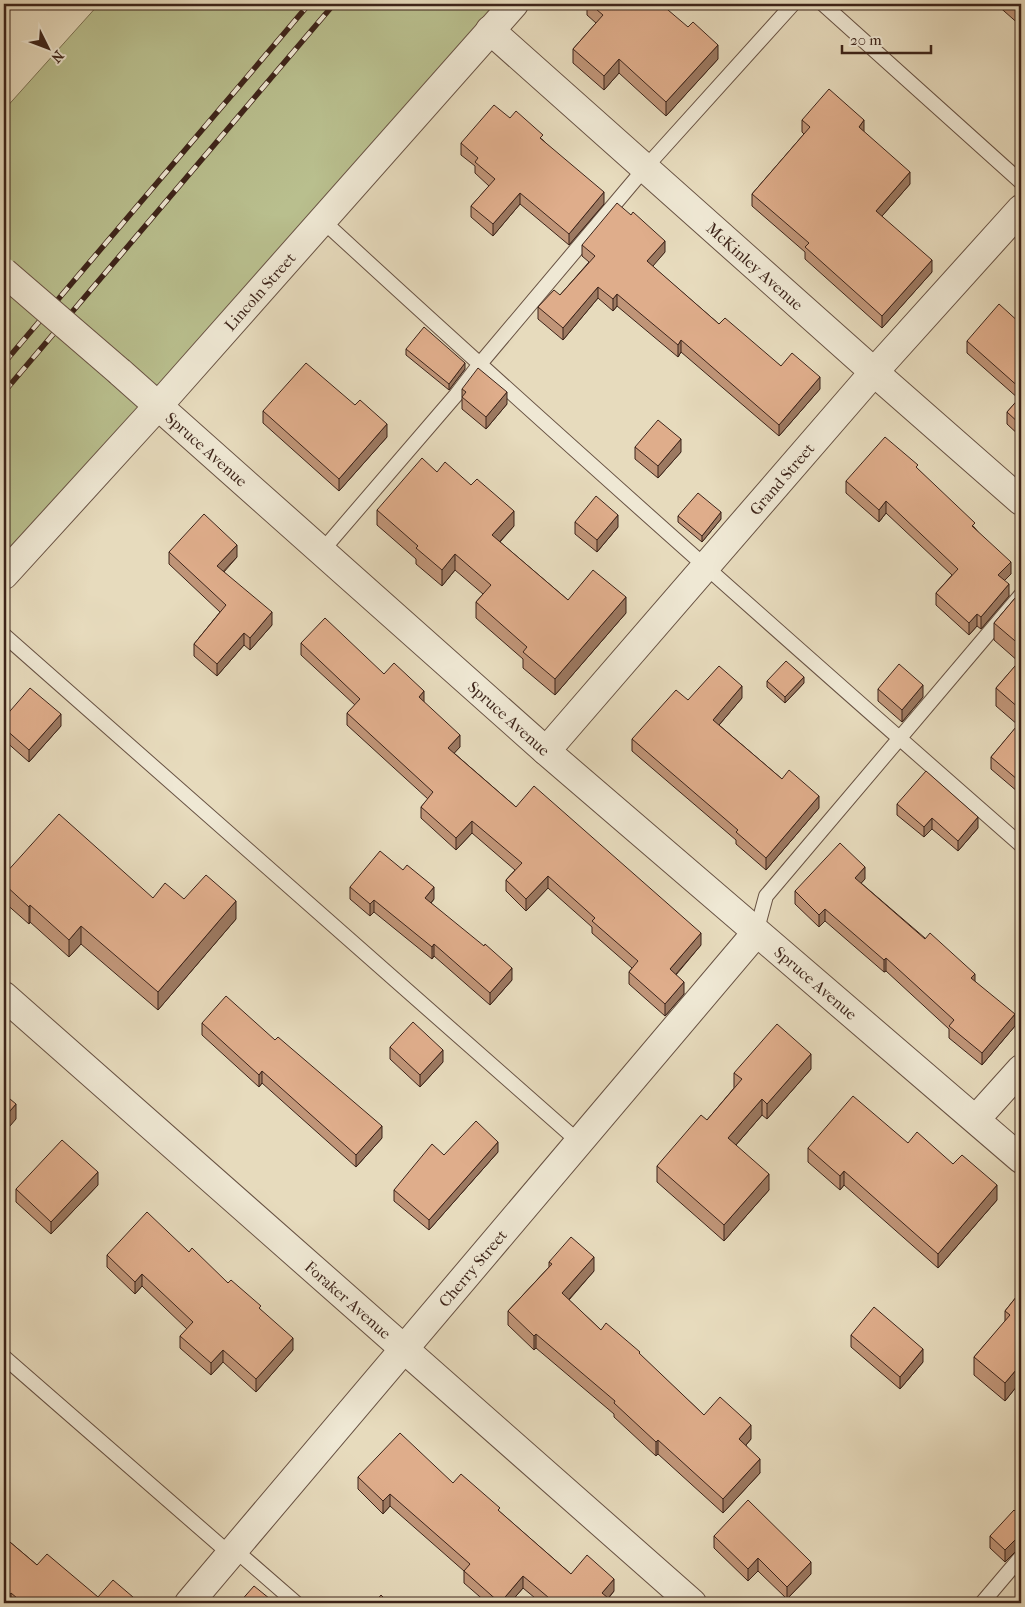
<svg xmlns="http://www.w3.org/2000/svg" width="1025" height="1607" viewBox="0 0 1025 1607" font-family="'IM FELL French Canon',serif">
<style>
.green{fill:#b9bf8e;stroke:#7b7254}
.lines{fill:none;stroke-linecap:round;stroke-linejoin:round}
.service-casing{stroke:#685243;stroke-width:16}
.minor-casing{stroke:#685243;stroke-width:30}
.service{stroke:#efe8d4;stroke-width:14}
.minor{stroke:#efe8d4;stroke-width:28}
.rail-casing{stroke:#3d241a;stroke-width:5.5}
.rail{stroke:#efe8d4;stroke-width:4;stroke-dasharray:11;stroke-linecap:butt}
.minor-bridge-casing{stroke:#685243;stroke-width:30;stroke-linecap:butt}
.minor-bridge{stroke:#efe8d4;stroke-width:28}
.wall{fill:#c09578;stroke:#3d241a}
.shaded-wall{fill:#9c7961;stroke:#3d241a}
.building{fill:#dfad8b;stroke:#3d241a}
.labels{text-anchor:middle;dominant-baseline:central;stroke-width:5;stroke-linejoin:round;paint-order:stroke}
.street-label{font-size:16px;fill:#3d241a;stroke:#efe8d4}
</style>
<rect width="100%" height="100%" fill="#e7dbbd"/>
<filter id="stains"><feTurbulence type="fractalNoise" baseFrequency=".004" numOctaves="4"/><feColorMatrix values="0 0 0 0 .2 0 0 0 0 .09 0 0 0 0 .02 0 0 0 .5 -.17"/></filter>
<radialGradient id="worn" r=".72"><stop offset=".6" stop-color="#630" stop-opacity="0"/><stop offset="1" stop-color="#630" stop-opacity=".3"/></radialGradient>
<!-- green -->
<path class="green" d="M99,4H514L4,575V110Z"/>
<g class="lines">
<defs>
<path id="service" d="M823,4L1021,182
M322,220C552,432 786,639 1021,845
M321,552L456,395L479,365L645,168L793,4
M4,635L579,1142
M756,933L766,896L1021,595
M4,1357L230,1554
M234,1549L296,1603
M982,1603L1021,1557"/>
<g id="minor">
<path id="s1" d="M490,30L874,372L1021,501"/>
<path id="s2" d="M120,372L546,751L1021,1159"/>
<path id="s3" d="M4,575L158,406L514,4"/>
<path id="s4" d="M546,751L874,372L1021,209"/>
<path id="s5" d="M4,996L692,1603"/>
<path d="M976,1119L1021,1069"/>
<path id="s6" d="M189,1603L756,933"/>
</g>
</defs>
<!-- service casing -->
<use href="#service" class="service-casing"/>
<!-- minor casing -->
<use href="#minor" class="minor-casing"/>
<!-- service -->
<use href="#service" class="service"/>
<!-- minor -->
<use href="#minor" class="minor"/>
<defs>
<path id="rail" d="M4,363L309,4
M4,392L334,4"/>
</defs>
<!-- rail casing -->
<use href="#rail" class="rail-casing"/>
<!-- rail -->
<use href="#rail" class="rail"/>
<defs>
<path id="minor-bridge" d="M4,272L120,372"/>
</defs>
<!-- minor-bridge casing -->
<use href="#minor-bridge" class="minor-bridge-casing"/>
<!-- minor-bridge -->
<use href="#minor-bridge" class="minor-bridge"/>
</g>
<!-- wall -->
<path class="wall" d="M587,4H661L718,59L666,116L619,73L604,90L573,63V49L596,23L587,15Z
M996,4H1021V26Z
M510,118L543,140L604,204L569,245L520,204L493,236L471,217V206L489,186L475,173V166L461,155V143Z
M802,120L864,132L910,184L882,216L932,272L882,328L805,259V252L752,206V194L804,134L802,132Z
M582,245L665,252L652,266L719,324L781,366L820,389L779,436L681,352L678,357L617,306L613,311L598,298L563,340L538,319V307L560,295L589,262L582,256Z
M1021,324V437L1007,424V412L1019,399L967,353V341Z
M406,349L465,369L449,390L406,355Z
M462,389L507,404L486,429L462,409Z
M263,411L387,437L339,491L263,423Z
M635,447L681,452L658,478L635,459Z
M918,469L975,528L1011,574L1004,580L1009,596L981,629L977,626L969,635L936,605V593L952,575L886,513L879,522L846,493V481Z
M437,472L514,526L500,542L568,600L626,613L555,695L523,668V659L476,618V602L483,594L455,570L442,586L416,564V559L377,525V510Z
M678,516L721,519L702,542L678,522Z
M575,522L618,527L597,552L575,534Z
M169,552L237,557L224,572L272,625L250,650L244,645L217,676L194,656V644L220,612L169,564Z
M1021,591V788L1018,792L991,769V757L1018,725L996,706V688L1019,662L994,640V623Z
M301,643L384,674L424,702L460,747L454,753L516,807L701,945L676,975L684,994L665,1016L629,984V972L632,968L592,933V927L548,888L526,911L506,891V880L515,870L472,833L456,850L421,818V807L428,799L347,725V713L355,705L301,655Z
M767,681L804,683L785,703L767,687Z
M878,689L923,697L902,722L878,701Z
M742,698L719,725L782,779L819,808L766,870L736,844V840L632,751V739L688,700Z
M4,718L61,726L29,762L4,740Z
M897,804L978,828L958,851L932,829L924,837L897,815Z
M4,875L153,898L184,899L236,919L158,1010L81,944L69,957L30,922L29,924L4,902Z
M865,879L861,883L975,981L1015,1026L982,1065L949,1038V1029L886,971L884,972L825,921L819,927L795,904V891Z
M350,887L434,899L431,903L512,980L490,1005L434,956L432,959L374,912L370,916L350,899Z
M202,1023L275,1040L382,1138L356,1167L262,1083L259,1087L202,1035Z
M390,1047L443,1062L420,1087L390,1059Z
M811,1069L767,1119L762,1115L736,1145L769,1190L724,1241L657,1182V1166L707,1120L734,1088V1073Z
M908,1143L953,1164L997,1200L938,1268L844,1185L840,1190L808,1162V1148Z
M498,1152L429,1230L394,1201V1190L444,1155Z
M98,1185L51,1234L16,1202V1189Z
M189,1252L261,1310L293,1350L256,1392L223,1362L211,1375L180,1348V1336L187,1329L142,1286L135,1294L107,1267V1255Z
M549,1262L594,1271L569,1300L601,1330L640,1355L704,1415L751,1439L746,1445L760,1473L723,1513L658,1454L656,1456L614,1417V1414L536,1348L534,1350L508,1325V1311L549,1267Z
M1021,1291V1381L1005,1401L974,1375V1357L1005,1322V1311Z
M851,1335L923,1362L900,1389L851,1347Z
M358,1477L453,1483L500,1512L571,1574L614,1591L608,1599L614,1603H541L523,1588L510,1603H487L464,1583V1571L390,1506L383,1514L358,1489Z
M1021,1517V1548L1018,1549L1005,1562L990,1548V1536Z
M714,1536L811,1574L787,1599L758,1571L748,1581L714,1548Z
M4,1537L37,1565L98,1597L140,1603H4Z
M1021,1558V1577L1018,1574V1562Z"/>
<!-- shaded-wall -->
<path class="shaded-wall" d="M718,45V59L666,116V102Z
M619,59V73L604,90V76Z
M864,120V132L859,127Z
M910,172V184L876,223V211Z
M604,192V204L569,245V234Z
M520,193V204L493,236V224Z
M665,241V252L647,273V261Z
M932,260V272L882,328V316Z
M598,287V298L563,340V328Z
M617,294V306L613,311V299Z
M681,340V352L678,357V345Z
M465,363V369L449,390V384Z
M820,377V389L779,436V425Z
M507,392V404L486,429V417Z
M387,424V437L339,491V479Z
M681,439V452L658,478V466Z
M886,501V513L879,522V510Z
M514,511V526L492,550V535Z
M721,512V519L702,542V536Z
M618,515V527L597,552V540Z
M237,545V557L217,578V566Z
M455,554V570L442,586V570Z
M1011,562V574L998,587V575Z
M1009,584V596L981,629V617Z
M626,597V613L555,695V679Z
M272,612V625L250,650V638Z
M977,614V626L969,635V623Z
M244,633V645L217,676V664Z
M804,677V683L785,703V697Z
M923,685V697L902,722V710Z
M742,686V698L713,732V720Z
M424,691V703L419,697Z
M1021,708V726L1020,727V709Z
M61,714V726L29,762V750Z
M460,735V747L448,760V748Z
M1021,776V788L1018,792V780Z
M819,796V808L766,870V858Z
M978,817V828L958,851V841Z
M932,818V829L924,837V827Z
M472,821V833L456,850V838Z
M865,867V879L855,890V878Z
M548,876V888L526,911V899Z
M434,887V899L425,910V898Z
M374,900V912L370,916V904Z
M236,901V919L158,1010V992Z
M30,905V922L29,924V907Z
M825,909V921L819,927V915Z
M81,926V944L69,957V940Z
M701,933V945L670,981V969Z
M434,944V956L432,959V947Z
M886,958V971L884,972V960Z
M512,968V980L490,1005V993Z
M975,974V986L971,978Z
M684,982V994L665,1016V1004Z
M1015,1014V1026L982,1065V1053Z
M443,1050V1062L420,1087V1075Z
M811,1054V1069L767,1119V1104Z
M262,1071V1083L259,1087V1075Z
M762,1099V1115L728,1154V1138Z
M16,1104V1119L4,1133V1118Z
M382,1126V1138L356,1167V1155Z
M498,1142V1152L429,1230V1220Z
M844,1171V1185L840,1190V1176Z
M98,1172V1185L51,1234V1222Z
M769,1174V1190L724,1241V1225Z
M997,1185V1200L938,1268V1254Z
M594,1257V1271L562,1307V1293Z
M142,1274V1286L135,1294V1282Z
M536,1334V1348L534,1350V1336Z
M293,1338V1350L256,1392V1379Z
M923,1349V1362L900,1389V1377Z
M223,1350V1362L211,1375V1363Z
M1021,1364V1381L1005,1401V1383Z
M751,1425V1439L739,1453V1439Z
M658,1440V1454L656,1456V1442Z
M760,1459V1473L723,1513V1499Z
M390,1494V1506L383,1514V1501Z
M1018,1537V1549L1005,1562V1550Z
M758,1558V1571L748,1581V1569Z
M811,1562V1574L787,1599V1587Z
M523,1576V1588L510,1603H500Z
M614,1579V1591L604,1603L602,1593Z
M11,1593V1603H8V1596Z"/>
<!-- building -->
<path class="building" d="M590,4H661L688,27L693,22L718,45L666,102L619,59L604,76L573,49L603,15Z
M1014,4H1021V10Z
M829,89L864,120L859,127L910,172L876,211L932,260L882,316L805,247L809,243L752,194L810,127L802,120Z
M494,105L510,118L516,111L543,135L540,138L604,192L569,234L520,193L493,224L471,206L495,179L475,162L478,158L461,143Z
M617,203L631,215L633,212L665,241L647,261L719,324L725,318L781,366L792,353L820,377L779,425L681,340L678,345L617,294L613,299L598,287L563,328L538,307L554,290L560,295L595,256L582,245Z
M999,304L1021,324V389L967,341Z
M424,327L465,363L449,384L406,349Z
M306,363L355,405L360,400L387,424L339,479L263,411Z
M478,368L507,392L486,417L462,397L466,392L462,389Z
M1021,396V425L1007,412Z
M658,420L681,439L658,466L635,447Z
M885,437L918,465L916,467L975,523L972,526L1011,562L998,575L1009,584L981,617L977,614L969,623L936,593L958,569L886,501L879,510L846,481Z
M422,458L437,472L445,462L471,485L477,479L514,511L492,535L568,600L593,570L626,597L555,679L523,652L527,647L476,602L491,585L455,554L442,570L416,548L418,546L377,510Z
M698,493L721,512L702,536L678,516Z
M596,496L618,515L597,540L575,522Z
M204,514L237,545L217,566L272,612L250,638L244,633L217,664L194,644L226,605L169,552Z
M1021,591V646L994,623Z
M325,618L384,674L394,663L424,691L419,697L460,735L448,748L516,807L534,786L701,933L670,969L684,982L665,1004L629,972L638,961L592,921L595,918L548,876L526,899L506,880L522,863L472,821L456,838L421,807L433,792L347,713L360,699L301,643Z
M1021,659V708L1020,709L996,688Z
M786,661L804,677L785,697L767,681Z
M899,664L923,685L902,710L878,689Z
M719,666L742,686L713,720L782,779L789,770L819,796L766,858L736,832L738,830L632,739L676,690L688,700Z
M30,688L61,714L29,750L4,728V718Z
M1021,721V776L1018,780L991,757Z
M926,771L978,817L958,841L932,818L924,827L897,804Z
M59,814L153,898L165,883L184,899L206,875L236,901L158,992L81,926L69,940L30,905L29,907L4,884V875Z
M840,843L865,867L855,878L925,939L930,933L975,974L971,978L1015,1014L982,1053L949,1026L954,1020L886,958L884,960L825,909L819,915L795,891Z
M380,851L403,870L407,865L434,887L425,898L484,946L485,944L512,968L490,993L434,944L432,947L374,900L370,904L350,887Z
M226,996L275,1040L278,1037L382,1126L356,1155L262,1071L259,1075L202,1023Z
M413,1022L443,1050L420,1075L390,1047Z
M777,1024L811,1054L767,1104L762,1099L728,1138L769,1174L724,1225L657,1166L701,1115L707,1120L742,1079L734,1073Z
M4,1094L16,1104L4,1118Z
M853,1096L908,1143L917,1132L953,1164L962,1155L997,1185L938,1254L844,1171L840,1176L808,1148Z
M476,1121L498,1142L429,1220L394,1190L432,1144L444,1155Z
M62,1140L98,1172L51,1222L16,1189Z
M147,1212L189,1252L192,1248L228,1283L231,1280L261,1306L259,1308L293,1338L256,1379L223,1350L211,1363L180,1336L193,1322L142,1274L135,1282L107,1255Z
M571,1237L594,1257L562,1293L601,1330L606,1323L640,1352L639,1353L704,1415L720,1397L751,1425L739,1439L760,1459L723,1499L658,1440L656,1442L614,1403L615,1401L536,1334L534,1336L508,1311L552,1264L549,1262Z
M1021,1291V1364L1005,1383L974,1357L1010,1315L1005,1311Z
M874,1307L923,1349L900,1377L851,1335Z
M400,1433L453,1483L461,1474L500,1508L498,1510L571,1574L587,1555L614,1579L602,1593L614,1603H555L523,1576L500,1603L464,1571L470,1564L390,1494L383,1501L358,1477Z
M748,1500L811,1562L787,1587L758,1558L748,1569L714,1536Z
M1014,1510L1021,1517V1536L1018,1537L1005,1550L990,1536Z
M4,1537L37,1565L47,1554L98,1597L113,1580L140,1603H23L11,1593L8,1596L4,1593Z
M1021,1558V1565L1018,1562Z
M254,1586L275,1603H239Z
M381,1595L389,1603H374Z"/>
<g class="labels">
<!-- street labels -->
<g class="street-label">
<text stroke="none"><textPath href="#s1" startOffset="355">McKinley Avenue</textPath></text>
<text stroke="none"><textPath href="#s3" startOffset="382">Lincoln Street</textPath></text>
<text stroke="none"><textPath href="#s2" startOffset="116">Spruce Avenue</textPath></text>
<text stroke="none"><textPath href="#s4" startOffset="360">Grand Street</textPath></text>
<text stroke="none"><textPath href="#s2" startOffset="521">Spruce Avenue</textPath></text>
<text stroke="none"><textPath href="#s2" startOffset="926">Spruce Avenue</textPath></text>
<text stroke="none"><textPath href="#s6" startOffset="439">Cherry Street</textPath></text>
<text stroke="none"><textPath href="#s5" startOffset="459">Foraker Avenue</textPath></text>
</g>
</g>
<!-- margin -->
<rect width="1025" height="1607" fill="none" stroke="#e7dbbd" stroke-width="20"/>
<rect x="5" y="5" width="1015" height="1597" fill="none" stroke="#3d241a" stroke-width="2.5"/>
<rect x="10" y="10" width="1005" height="1587" fill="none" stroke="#3d241a"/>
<!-- north arrow -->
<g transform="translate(48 48) rotate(132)" stroke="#efe8d4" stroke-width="4" paint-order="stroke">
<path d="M0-4L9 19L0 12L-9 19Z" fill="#3d241a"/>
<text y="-8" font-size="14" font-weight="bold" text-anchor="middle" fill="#3d241a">N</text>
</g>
<!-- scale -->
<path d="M842 45v8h89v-8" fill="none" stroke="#3d241a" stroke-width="2.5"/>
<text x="850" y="45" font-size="15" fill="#3d241a" stroke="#efe8d4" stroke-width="4" paint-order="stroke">20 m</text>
<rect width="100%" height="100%" filter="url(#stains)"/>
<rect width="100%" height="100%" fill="url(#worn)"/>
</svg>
